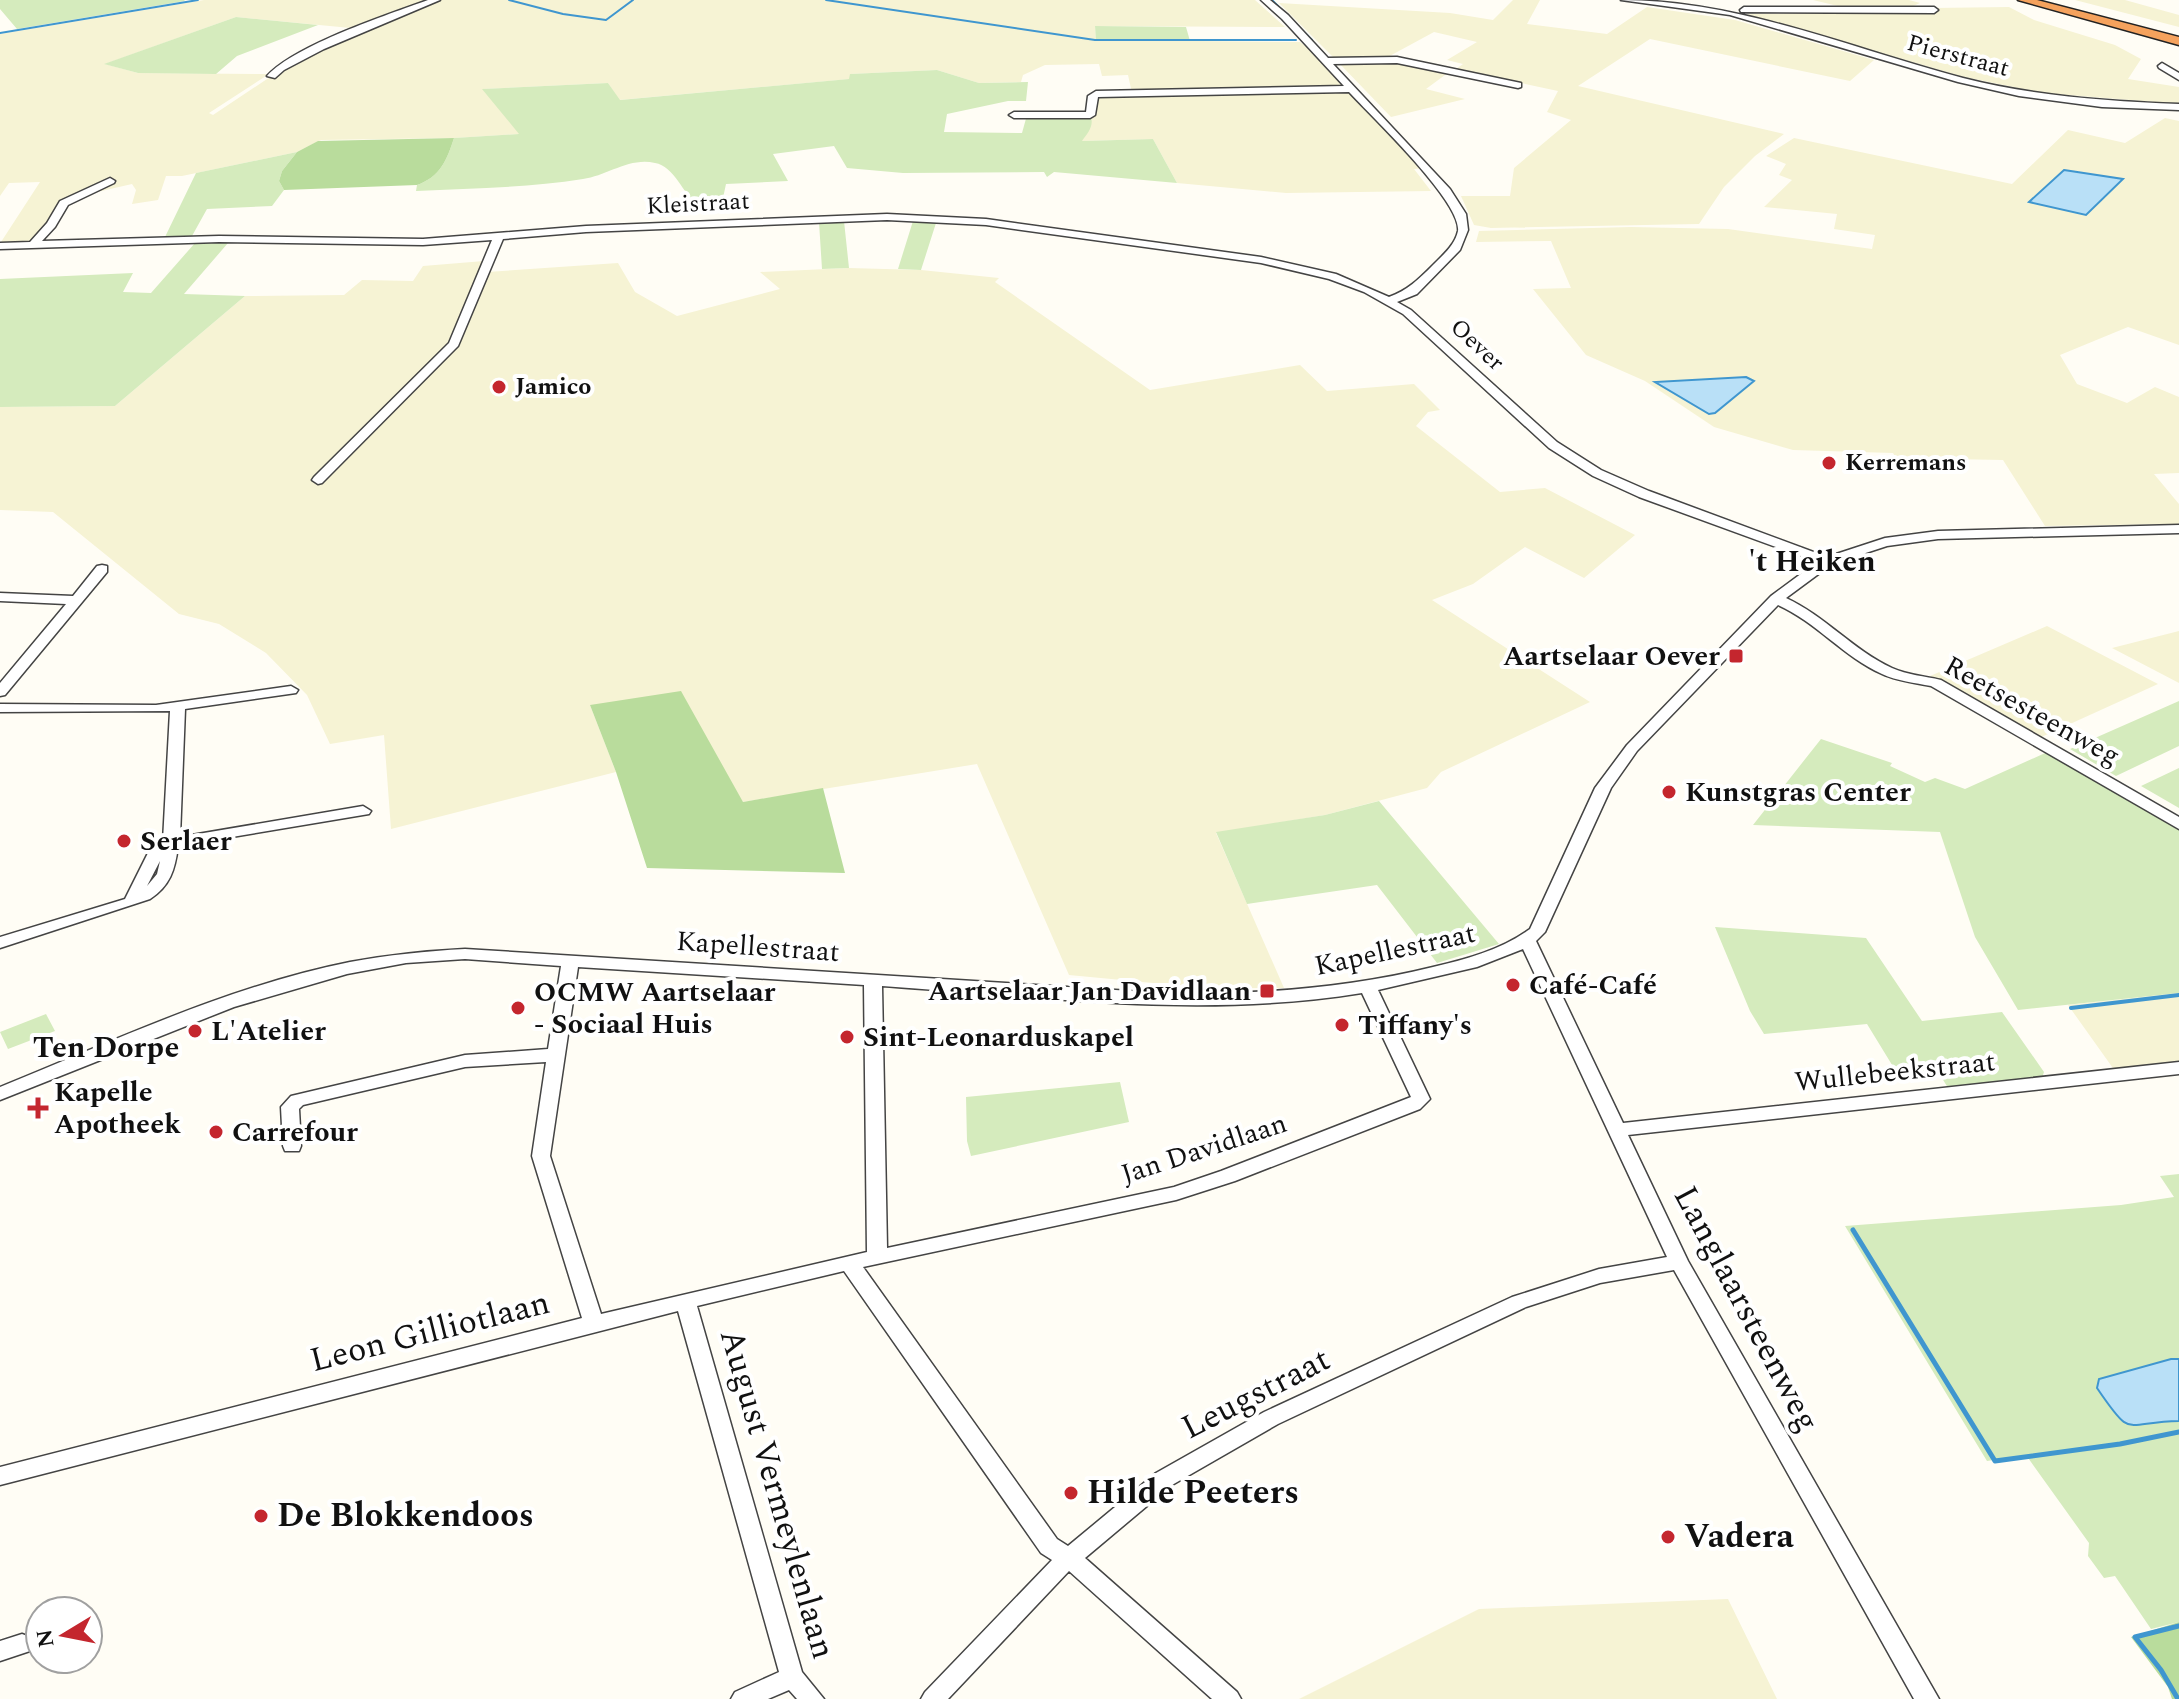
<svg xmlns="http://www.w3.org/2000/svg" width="2179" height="1699" viewBox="0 0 2179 1699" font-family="Spectral,serif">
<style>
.farmland{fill:#f6f3d4;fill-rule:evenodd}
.green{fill:#d5ebbd}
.forest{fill:#b9dc9c}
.water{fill:#b9e0f7;stroke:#3f96cf;stroke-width:2}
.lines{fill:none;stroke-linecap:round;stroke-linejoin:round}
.stream-far2{stroke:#3f96cf;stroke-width:2}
.stream-far1{stroke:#3f96cf;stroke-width:4}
.stream{stroke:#3f96cf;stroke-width:5}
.minor-casing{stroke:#444;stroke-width:3}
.highway-casing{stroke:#222;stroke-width:3}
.minor{fill:#fff;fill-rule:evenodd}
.highway{fill:#f5a25d;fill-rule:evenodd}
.poi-dot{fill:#c4262e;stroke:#fff;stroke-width:3}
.labels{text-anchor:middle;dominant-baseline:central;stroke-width:8;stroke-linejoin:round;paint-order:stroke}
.far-street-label{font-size:24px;fill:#111;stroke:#fff}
.far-poi-label{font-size:24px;font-weight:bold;fill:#111;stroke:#fff;text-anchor:start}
.poi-label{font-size:28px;font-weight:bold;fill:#111;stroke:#fff;text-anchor:start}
.street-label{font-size:28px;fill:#111;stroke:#fff}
.neighbourhood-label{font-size:30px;font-weight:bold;fill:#111;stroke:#fff}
.near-street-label{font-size:34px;fill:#111;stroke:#fff}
.near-poi-label{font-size:34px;font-weight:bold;fill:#111;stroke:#fff;text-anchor:start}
</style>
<rect width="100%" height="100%" fill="#fffdf5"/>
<!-- farmland -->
<path class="farmland" d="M204,0H1255L1285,27L1095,26L1096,40L1300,42L1326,61L1425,168L1414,169L1431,191L1286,193L1177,183L1153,139L1081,141L1093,96L1132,93L1128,75L1102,76L1099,64L1045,65L1023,75L1021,82L979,83L937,70L850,74V79L619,100L608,83L483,89L520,134L454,138L321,140L297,152L182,176H166L158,200L132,204L136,190L132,184L71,198L30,242H1L40,182L9,183L0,196V34ZM236,17L361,29L273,75L213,115L209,113L269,74L138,73L105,64Z
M1513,0H1540L1527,24L1607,34L1647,7L1735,20L1874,60L1850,81L1650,39L1578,86L1784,134L1755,156L1724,187L1699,224L1491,228L1474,225L1461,196H1510L1514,168L1571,120L1547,112L1558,91L1456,69L1463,64L1447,60L1477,42L1434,32L1386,58H1334L1279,3L1450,13L1493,20Z
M1813,0H1909L1920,3L1911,7H1842Z
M2075,0H2125L2179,15V27Z
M2009,7L2034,20L2115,45L2141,59L2128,79L2179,87V104L2043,93L1964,77L1746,14L1934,12L1933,8Z
M1393,61L1449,72L1426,89L1465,99L1391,117L1338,62Z
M2165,118L2179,121V345L2128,327L2060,355L2077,384L2127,403L2155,387L2179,397V473L2154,474L2179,504V524L2045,526L2003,460L1896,458L1893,453L1793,450L1714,427L1645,381L1586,355L1533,289L1571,288L1551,241L1476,242L1479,231L1631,227L1728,229L1872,249L1875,235L1834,229L1837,214L1764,207L1792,180L1779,175L1786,164L1766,156L1794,138L2012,184L2068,130L2125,143Z
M484,261L487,272L618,263L635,292L677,316L780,289L760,272L849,268L921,270L999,278L995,282L1150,390L1300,365L1327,391L1414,384L1440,410L1428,412L1416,426L1500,492L1545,488L1635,535L1584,578L1525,547L1473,584L1432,600L1590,702L1441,772L1427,788L1325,815L1216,833L1284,988H1206L1069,975L977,764L743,802L590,705L616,772L391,829L384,735L330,744L307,695L266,653L219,624L179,614L53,512L0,510V407L115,406L245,296L344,295L362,280L413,281L423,266Z
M2047,626L2158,684L2037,739L1930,676Z
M2179,631V683L2112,648Z
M2179,993V1063L2115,1071L2068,1005Z
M1728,1599L1777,1699H1299L1479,1609Z"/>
<!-- green -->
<path class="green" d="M0,0H184L185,1L17,29L0,9Z
M236,17L318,25L237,56L216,74L138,73L104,64Z
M1095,26L1186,27L1190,41H1096Z
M937,70L979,83L1028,82L1026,101H1008L947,114L944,132L1022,133L1027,115H1090C1095,125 1088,133 1082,141L1153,139L1177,183L1054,172L1047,177L1044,172L903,173L847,168L834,146L773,154L788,181L726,184L723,198L715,203L697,206C683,193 674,166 655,163C629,157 607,176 583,179C528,188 472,188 416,191L417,185C440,177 447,160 454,138L519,134L482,89L608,83L620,100L849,79L850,74Z
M297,152L282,171L279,181L284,190L272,206L207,209L192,236L165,237L196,173Z
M844,221L849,268L822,269L819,222Z
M913,221L936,223L921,270L898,269Z
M195,243H228L184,294L245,296L115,406L0,407V279L133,273L123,292L151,293Z
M2179,701V746L2116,776L2070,749Z
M1821,739L1892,763L1890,766L1925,782L1935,778L1965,789L2054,749L2179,821V993L2018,1010L1975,937L1940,832L1753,825Z
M2179,768V808L2141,786Z
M1379,801L1499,944L1437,963L1377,885L1247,904L1216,832L1325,815Z
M1715,927L1866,938L1922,1021L2002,1012L2044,1072L2042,1078L1950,1091L1940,1075L1903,1076L1897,1073L1867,1024L1764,1034L1750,1011Z
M46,1014L55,1031L8,1049L0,1032Z
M1120,1082L1129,1122L971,1156L967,1141L966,1097Z
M2179,1174V1622L2151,1629L2115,1576L2104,1578L2088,1556L2089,1543L2026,1455L1987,1461L1845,1226L2121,1205L2174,1197L2160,1176Z"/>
<!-- forest -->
<path class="forest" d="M454,138C447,160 440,177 417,185L284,190L279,181L282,171L297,152L318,141Z
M681,691L743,802L823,788L845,873L647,868L616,772L590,705Z
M2179,1622V1699H2172L2168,1687L2131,1637Z"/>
<!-- water -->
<path class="water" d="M2064,170L2123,179L2086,215L2029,202Z
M1746,377L1754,381L1715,413L1709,414L1655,382Z
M2171,1359H2179V1421C2123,1422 2133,1441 2097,1388L2099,1379Z"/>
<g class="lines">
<!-- stream-far2 -->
<path class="stream-far2" d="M509,0L563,14L606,20L633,0
M826,0L1095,40H1296
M1272,0L1312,40
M0,33L198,0"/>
<!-- stream-far1 -->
<path class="stream-far1" d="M2071,1008L2179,995"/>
<!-- stream -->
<path class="stream" d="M1853,1230L1995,1461L2120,1444L2179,1432
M2178,1699L2161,1670L2135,1637L2179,1626"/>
<defs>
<path id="minor" d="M428,0H440L324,49L284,70L275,78L267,76C295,45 387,15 428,0Z
M1261,0H1270L1288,15L1328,58L1397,57L1521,83V87L1518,88L1397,63L1333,64L1450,189L1466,214L1468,230L1460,250L1417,294L1397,302L1411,310L1557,442L1601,470L1649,491L1827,557L1885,538L1938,531L2179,525V533L1938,539L1887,546L1832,564L1786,598C1825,616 1853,650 1892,668C1907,675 1925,676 1941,680L2179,817V829L1931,686C1915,683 1897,681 1882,674C1844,657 1816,622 1778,605L1637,751L1611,788L1545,932L1536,941L1623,1123L2179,1062V1074L1628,1135L1688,1261L1939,1699H1914L1674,1270L1600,1283L1526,1307L1278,1424L1172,1485L1085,1558L1237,1692L1241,1699H1212L1069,1571L948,1699H921L925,1692L1052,1560L1041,1553L844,1271L697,1306L802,1672L824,1699H797L789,1690L768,1699H731L735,1692L779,1672L678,1311L0,1485V1467L582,1318L532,1156L546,1062L465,1067L303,1105L299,1109L301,1146L299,1151H285L283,1146L281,1107L291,1096L465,1055L548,1049L561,966L465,959L406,963L347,974L234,1007L0,1100V1087C114,1041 229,986 350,962C388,955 426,951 465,949L1163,993C1254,995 1344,989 1433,967C1467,959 1501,950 1530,929L1595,788L1627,745L1771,596L1817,562L1639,497L1593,476L1549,448L1403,314L1364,292L1329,279L1261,263L986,225L887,220L586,232L503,239L458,346L322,483L318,484L312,480L314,477L449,343L492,240L423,245L219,242L0,249V243L30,242L47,223L60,201L110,178L115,181L114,183L68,205L55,227L42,241L219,236L423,239L586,226L887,214L986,219L1261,257L1336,274L1389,297C1408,290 1418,280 1433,265C1443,255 1455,245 1458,231C1462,202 1371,116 1349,92L1098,97L1095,115L1090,118H1014L1009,115L1014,112H1086L1088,96L1096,91L1344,86L1282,19ZM1523,949L1667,1257L1599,1269L1512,1297L1264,1412L1156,1473L1068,1546L1057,1539L863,1267L1176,1200L1235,1181L1420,1109L1430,1099L1378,990L1477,967ZM578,967L864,985L867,1252L601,1314L550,1156ZM882,986C1041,997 1203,1019 1362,993L1411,1097L1221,1171L1174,1187L887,1248Z
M1621,0C1739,0 1849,48 1963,78C2034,96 2106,101 2179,104V110L2102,107L2019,96L1958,82L1730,15Z
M1744,7H1934L1938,10L1934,13L1741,12L1740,10Z
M2162,63L2179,73V80L2159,68L2158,66Z
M102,565L107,566V572L5,695L0,696V683L66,604L0,601V593L73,596L97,566Z
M291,686L298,690L296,693L185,709L180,837L363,806L371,811L369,814L178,846C175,870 170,886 150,899L0,948V937L125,899L148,853L163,841L170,711L0,712V704L156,705ZM160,861L157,874L147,886Z
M22,1634L30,1637L34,1644L30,1651L0,1661V1641Z"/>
<path id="highway" d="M2018,0H2037L2179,37V45Z"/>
</defs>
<!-- minor casing -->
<use href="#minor" class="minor-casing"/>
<!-- highway casing -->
<use href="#highway" class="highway-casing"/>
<!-- minor -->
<use href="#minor" class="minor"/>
<!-- highway -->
<use href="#highway" class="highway"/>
</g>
<!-- markers -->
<g class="poi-dot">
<circle cx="499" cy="387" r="8"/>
<circle cx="1829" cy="463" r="8"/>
<rect x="1728" y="648" width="16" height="16" rx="4"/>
<circle cx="1669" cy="792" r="8"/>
<circle cx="124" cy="841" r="8"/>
<circle cx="1513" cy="985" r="8"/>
<rect x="1259" y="983" width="16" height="16" rx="4"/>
<circle cx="518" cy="1008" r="8"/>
<circle cx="1342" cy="1025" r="8"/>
<circle cx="195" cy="1031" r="8"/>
<circle cx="847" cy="1037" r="8"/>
<path d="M34 1096h8v8h8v8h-8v8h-8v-8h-8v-8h8z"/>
<circle cx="216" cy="1132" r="8"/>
<circle cx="1071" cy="1493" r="8"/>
<circle cx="261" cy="1516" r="8"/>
<circle cx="1668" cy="1537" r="8"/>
</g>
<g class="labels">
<!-- far-street labels -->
<g class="far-street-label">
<text transform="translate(1958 56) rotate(15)">Pierstraat</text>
<text transform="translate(698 204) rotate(-3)">Kleistraat</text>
<text transform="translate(1477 345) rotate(43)">Oever</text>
</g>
<!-- far-poi labels -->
<g class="far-poi-label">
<text x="515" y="387">Jamico</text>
<text x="1845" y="463">Kerremans</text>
</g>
<!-- poi labels -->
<g class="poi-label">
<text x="1720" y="656" text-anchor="end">Aartselaar Oever</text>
<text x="1685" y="792">Kunstgras Center</text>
<text x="140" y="841">Serlaer</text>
<text x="1529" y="985">Café-Café</text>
<text x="1251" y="991" text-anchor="end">Aartselaar Jan Davidlaan</text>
<text x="534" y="992">OCMW Aartselaar<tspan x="534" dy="32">- Sociaal Huis</tspan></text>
<text x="1358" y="1025">Tiffany's</text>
<text x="211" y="1031">L'Atelier</text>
<text x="863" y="1037">Sint-Leonarduskapel</text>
<text x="54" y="1092">Kapelle<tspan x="54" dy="32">Apotheek</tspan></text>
<text x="232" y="1132">Carrefour</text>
</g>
<!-- street labels -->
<g class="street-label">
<text transform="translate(2032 711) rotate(29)">Reetsesteenweg</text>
<text transform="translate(758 947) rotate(4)">Kapellestraat</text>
<text transform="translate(1395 950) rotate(-12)">Kapellestraat</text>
<text transform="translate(1895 1072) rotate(-6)">Wullebeekstraat</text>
<text transform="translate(1204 1149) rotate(-18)">Jan Davidlaan</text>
</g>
<!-- neighbourhood labels -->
<g class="neighbourhood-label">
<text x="1812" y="562">'t Heiken</text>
<text x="106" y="1048">Ten Dorpe</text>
</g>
<!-- near-street labels -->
<g class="near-street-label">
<text transform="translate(1746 1309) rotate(62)">Langlaarsteenweg</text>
<text transform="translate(430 1332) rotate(-14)">Leon Gilliotlaan</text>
<text transform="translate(1256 1394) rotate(-27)">Leugstraat</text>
<text transform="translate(777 1494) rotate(74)">August Vermeylenlaan</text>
</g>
<!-- near-poi labels -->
<g class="near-poi-label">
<text x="1087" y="1493">Hilde Peeters</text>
<text x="277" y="1516">De Blokkendoos</text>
<text x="1684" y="1537">Vadera</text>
</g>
</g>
<!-- north arrow -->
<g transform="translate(64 1635) rotate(260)"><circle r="38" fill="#ffffff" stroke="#a0a0a0" stroke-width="2"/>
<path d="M0-6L14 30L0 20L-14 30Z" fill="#c4262e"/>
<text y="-12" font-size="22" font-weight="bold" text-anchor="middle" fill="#111111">N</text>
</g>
</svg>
